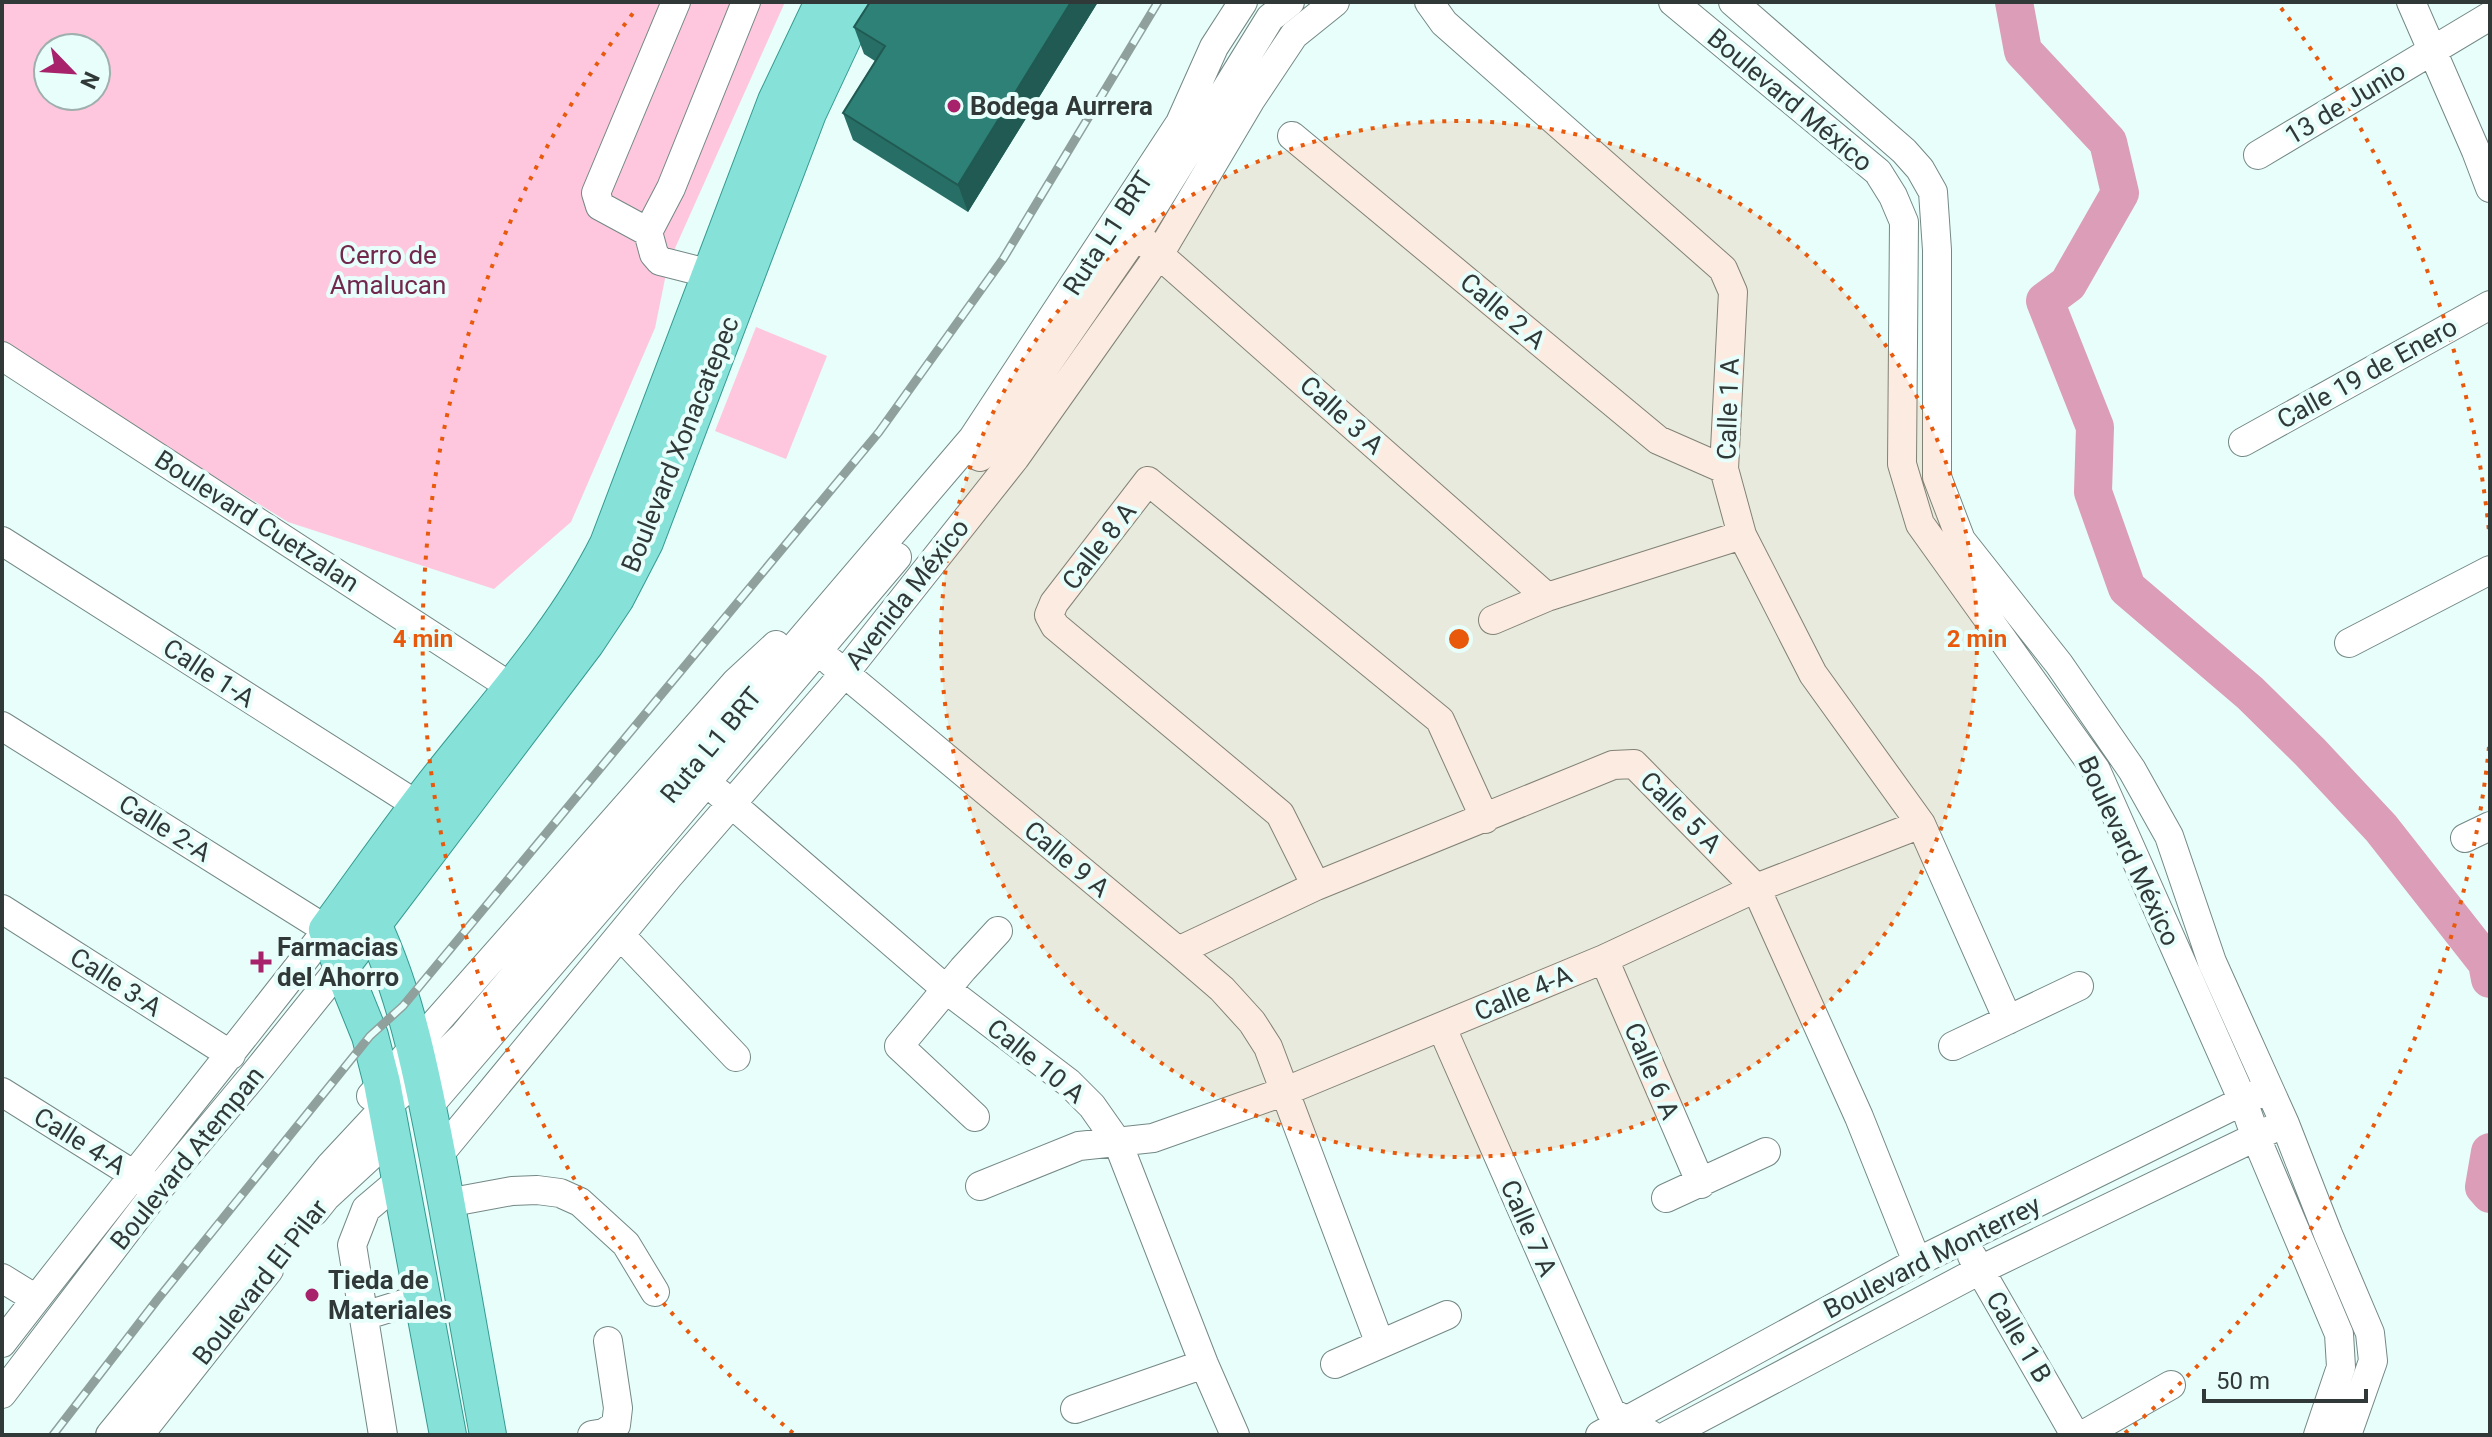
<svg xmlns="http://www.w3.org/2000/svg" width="2492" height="1437" viewBox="0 0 2492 1437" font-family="Roboto,sans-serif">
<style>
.green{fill:#fec7dd;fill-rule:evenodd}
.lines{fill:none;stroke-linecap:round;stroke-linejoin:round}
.river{stroke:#db9db7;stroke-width:38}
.minor-casing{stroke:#748885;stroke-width:30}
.major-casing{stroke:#349a90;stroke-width:38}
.minor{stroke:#fff;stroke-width:28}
.major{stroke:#86e2d9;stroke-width:36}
.rail-casing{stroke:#90a09d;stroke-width:9}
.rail{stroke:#e7fefa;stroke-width:6;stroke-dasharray:18;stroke-linecap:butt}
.wall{fill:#276f66}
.shaded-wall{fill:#205a53}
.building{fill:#2d8177;stroke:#205a53;stroke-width:2}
.ring{fill:none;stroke:#e8590c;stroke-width:4;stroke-dasharray:4 8}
.poi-dot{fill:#a7216b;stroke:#e7fefa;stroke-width:3}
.labels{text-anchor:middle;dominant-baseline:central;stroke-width:8;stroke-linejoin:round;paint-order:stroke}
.street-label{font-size:26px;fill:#313938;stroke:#e7fefa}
.poi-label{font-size:26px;font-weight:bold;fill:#313938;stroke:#e7fefa;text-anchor:start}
.park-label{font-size:26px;fill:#72284d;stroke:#e7fefa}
.centre{fill:#e8590c;stroke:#e7fefa;stroke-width:4}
.ring-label{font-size:24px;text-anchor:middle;font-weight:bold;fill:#e8590c;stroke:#e7fefa;stroke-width:8;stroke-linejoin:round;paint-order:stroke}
</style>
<rect width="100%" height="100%" fill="#e7fefa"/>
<!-- green -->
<path class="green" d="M2,2H785L668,264L655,328L571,522L494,589L288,522L2,345ZM48,48H96V96H48Z
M756,327L827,356L786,459L715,431Z"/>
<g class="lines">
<!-- river -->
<path class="river" d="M2014,2L2023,51L2108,142L2120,193L2068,284L2045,301L2095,427L2093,492L2127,588L2250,693L2310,752L2381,828L2487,963L2490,979
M2490,1152L2484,1187L2490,1194"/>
<defs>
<path id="minor" d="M1429,2L1444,23L1723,269L1733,292L1724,469L1742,535L1813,674L1921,824L2008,1020
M1673,2L1878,172L1893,196L1904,222L1902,464L1920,524L2096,770L2243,1101L2255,1135L2339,1334L2341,1367L2318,1435
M1733,2L1904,151L1920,169L1933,192L1937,250V477L1961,540L2059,664L2132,770L2169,836L2212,962L2285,1124L2328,1234L2370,1333L2373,1361L2347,1435
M2411,2L2476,151L2490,188
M1292,136L1658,440L1724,469
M2258,155L2490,16
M648,232L600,206L596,193L676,2
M1146,243L1547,597
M711,274L660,261L654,254L648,232L671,188L746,2
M2,356L511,687
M2243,442L2490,305
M980,457L994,441L1136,235L1270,18L1290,2
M2,541L417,805
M1493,620L1547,597L1742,535
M2349,643L2490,570
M831,662L1178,951L1222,989L1252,1022L1268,1047L1380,1344
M2,726L327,930C220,1069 109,1204 2,1343
M719,793L947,990L1069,1083L1092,1106L1118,1143L1204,1364L1235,1435
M2465,838L2490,826
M1316,886L1280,814L1055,626L1049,615L1054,603L1148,481L1440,720L1485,819
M2,909L231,1055
M621,936L736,1057
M1178,951L1316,886L1613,765L1634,764L1756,888L1859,1117L1917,1262
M1604,959L1701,1184
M1442,1028L1611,1412L1651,1435
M1953,1046L2079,986
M2,1092L147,1183
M371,1096L736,682L776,645
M428,1107L644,856L897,557
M975,1117L899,1046L963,969L998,931
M438,1156L668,877L844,674L1015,458L1160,253L1250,101L1294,35L1335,2
M980,1186L1079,1146L1153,1138L1286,1091L1604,959L1756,888L1921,824
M1666,1198L1766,1152
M447,1203L512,1191L537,1190L560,1193L580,1202L626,1244L655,1292
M314,1212L326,1197L391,1137
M1972,1256L2075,1435
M2,1278L36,1299
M364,1316L422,1298
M1335,1364L1447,1315
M2,1394L157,1191L253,1076L343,964
M1075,1409L1204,1364
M110,1435L330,1166L386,1106L421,1077L463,1036L973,438L1180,123L1214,47L1243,2
M139,1435L269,1270
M383,1435L352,1245L366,1209L399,1181
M592,1435L604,1433L616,1425L618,1408L608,1341
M1600,1435L1917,1262L2257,1094
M1668,1435L1980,1270L2270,1130
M2083,1435L2171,1385"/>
<path id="major" d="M365,908C404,984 421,1070 437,1153C455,1247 471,1341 488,1435
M343,964L586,643L616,598L645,542L808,113L860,2
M448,1435L382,1083L370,1036L327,930C366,877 403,823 444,772C502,699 566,628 608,544L776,101L823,2"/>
</defs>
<!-- minor casing -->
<use href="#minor" class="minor-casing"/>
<!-- major casing -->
<use href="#major" class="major-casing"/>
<!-- minor -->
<use href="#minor" class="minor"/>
<!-- major -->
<use href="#major" class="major"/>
<defs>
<path id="rail" d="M53,1435L157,1300L370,1036L403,1006L879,432L1003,259L1158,2"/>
</defs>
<!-- rail casing -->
<use href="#rail" class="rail-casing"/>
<!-- rail -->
<use href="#rail" class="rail"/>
</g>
<!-- wall -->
<path class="wall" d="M870,2H1098L968,212L853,140L843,113L875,61L864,54L854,27Z"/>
<!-- shaded-wall -->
<path class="shaded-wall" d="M1071,2H1098L968,212L958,185Z"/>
<!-- building -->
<path class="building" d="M870,2H1071L958,185L843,113L885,46L854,27Z"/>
<!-- distance rings -->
<circle cx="1459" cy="639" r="518" fill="#e8590c" fill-opacity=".12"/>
<g class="ring">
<circle cx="1459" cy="639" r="518"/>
<path d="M2489 747A1036 1036 0 0 1 2125 1433M793 1433A1036 1036 0 0 1 637 8M2281 8A1036 1036 0 0 1 2489 531"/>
</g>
<!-- markers -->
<g class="poi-dot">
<circle cx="954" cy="106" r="8"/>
<path d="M257 950h8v8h8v8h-8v8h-8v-8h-8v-8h8z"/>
<circle cx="312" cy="1295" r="8"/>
</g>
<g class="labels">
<!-- street labels -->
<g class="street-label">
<text transform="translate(1790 100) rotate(40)">Boulevard México</text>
<text transform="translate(2345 103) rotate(-31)">13 de Junio</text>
<text transform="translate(1108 233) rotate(-57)">Ruta L1 BRT</text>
<text transform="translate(1503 311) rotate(40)">Calle 2 A</text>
<text transform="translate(2367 373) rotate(-29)">Calle 19 de Enero</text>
<text transform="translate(1728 409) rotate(-88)">Calle 1 A</text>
<text transform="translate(1342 415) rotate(42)">Calle 3 A</text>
<text transform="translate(680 444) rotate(-68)">Boulevard Xonacatepec</text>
<text transform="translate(257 521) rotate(33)">Boulevard Cuetzalan</text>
<text transform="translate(1099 546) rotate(-52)">Calle 8 A</text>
<text transform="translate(907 594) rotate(-52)">Avenida México</text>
<text transform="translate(209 673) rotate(33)">Calle 1-A</text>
<text transform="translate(711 745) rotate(-50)">Ruta L1 BRT</text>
<text transform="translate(1681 812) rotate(45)">Calle 5 A</text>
<text transform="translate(165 828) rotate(32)">Calle 2-A</text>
<text transform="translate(2129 851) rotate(65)">Boulevard México</text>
<text transform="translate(1067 859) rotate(40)">Calle 9 A</text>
<text transform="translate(116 982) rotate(33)">Calle 3-A</text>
<text transform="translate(1523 993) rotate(-23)">Calle 4-A</text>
<text transform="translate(1036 1061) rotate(39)">Calle 10 A</text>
<text transform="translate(1652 1071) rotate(67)">Calle 6 A</text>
<text transform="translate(80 1141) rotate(32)">Calle 4-A</text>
<text transform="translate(187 1158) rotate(-51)">Boulevard Atempan</text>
<text transform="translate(1529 1228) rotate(66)">Calle 7 A</text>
<text transform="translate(1932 1257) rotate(-27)">Boulevard Monterrey</text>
<text transform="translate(260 1282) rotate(-52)">Boulevard El Pilar</text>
<text transform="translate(2019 1337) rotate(59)">Calle 1 B</text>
</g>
<!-- poi labels -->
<g class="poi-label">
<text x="970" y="106">Bodega Aurrera</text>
<text x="277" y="947">Farmacias<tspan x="277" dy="30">del Ahorro</tspan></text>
<text x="328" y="1280">Tieda de<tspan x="328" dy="30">Materiales</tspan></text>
</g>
<!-- park labels -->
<g class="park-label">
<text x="388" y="255">Cerro de<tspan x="388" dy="30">Amalucan</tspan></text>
</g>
</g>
<circle cx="1459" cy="639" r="12" class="centre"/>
<g class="ring-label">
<text x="1977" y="647">2 min</text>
<text x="423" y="647">4 min</text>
</g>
<!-- border -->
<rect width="2492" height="1437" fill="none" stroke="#313938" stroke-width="8"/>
<!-- north arrow -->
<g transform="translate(72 72) rotate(115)"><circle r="38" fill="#e7fefa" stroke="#9eafac" stroke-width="2"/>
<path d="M0-6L14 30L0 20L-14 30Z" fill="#a7216b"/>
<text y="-12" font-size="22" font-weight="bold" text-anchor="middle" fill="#313938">N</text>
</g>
<!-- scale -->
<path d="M2204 1389v12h162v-12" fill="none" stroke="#313938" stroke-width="4"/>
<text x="2216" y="1389" font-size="24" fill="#313938" stroke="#e7fefa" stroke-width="6" paint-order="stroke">50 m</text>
</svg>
